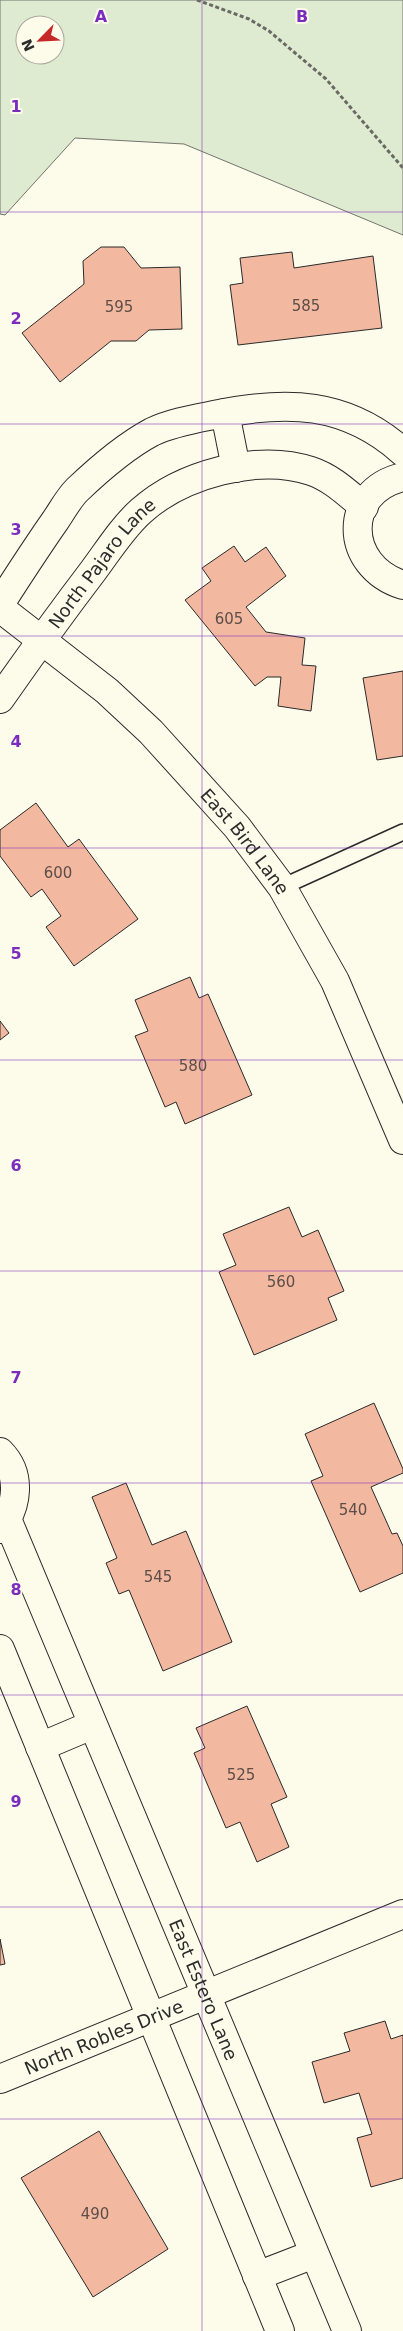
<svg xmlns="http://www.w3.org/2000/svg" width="403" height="2331" viewBox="0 0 403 2331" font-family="'DejaVu Sans',sans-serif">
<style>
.green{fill:#deebd1;stroke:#74746e;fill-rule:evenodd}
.building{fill:#f2b8a0;stroke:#2b2b2b}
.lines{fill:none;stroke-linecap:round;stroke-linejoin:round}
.service-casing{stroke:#2b2b2b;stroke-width:18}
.minor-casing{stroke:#2b2b2b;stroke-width:30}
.path{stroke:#6a6964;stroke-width:3;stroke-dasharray:4 2.5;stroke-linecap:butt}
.service{stroke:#fdfbea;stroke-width:15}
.minor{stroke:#fdfbea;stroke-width:28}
.grid{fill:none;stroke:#7b2cbf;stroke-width:1;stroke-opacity:0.55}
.labels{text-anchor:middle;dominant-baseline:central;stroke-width:4;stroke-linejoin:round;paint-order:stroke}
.number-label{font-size:15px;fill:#5d4e48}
.street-label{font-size:18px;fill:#2b2b2b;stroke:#fdfbea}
.grid-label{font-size:16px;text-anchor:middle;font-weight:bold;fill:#7b2cbf;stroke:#fdfbea;stroke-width:4;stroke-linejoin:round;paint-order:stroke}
</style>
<rect width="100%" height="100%" fill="#fdfbea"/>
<!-- green -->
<path class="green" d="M0,0H403V235L184,144L75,138L5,215L0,214ZM25,25H55V55H25Z"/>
<!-- building -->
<path class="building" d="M101,247H124L141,268L180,267L182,329L149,330L136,341H111L60,382L22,333L84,284L83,261Z
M292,252L294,268L373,256L382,328L238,345L230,285L243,283L240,258Z
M234,546L245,562L266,547L286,576L246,607L266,632L305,638L302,665L316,666L311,711L278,706L281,677H267L255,686L185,600L211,581L202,568Z
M403,671V756L377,760L363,678Z
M36,803L68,847L79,839L138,919L74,966L46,927L61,916L42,889L31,897L0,856V830Z
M190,977L199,998L208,994L252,1095L185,1124L176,1102L165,1107L135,1036L148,1031L135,1000Z
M0,1021L9,1033L0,1040Z
M289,1207L302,1237L318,1230L344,1291L328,1298L337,1320L254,1355L219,1272L236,1265L223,1234Z
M374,1403L403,1469V1473L371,1487L392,1534L397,1533L403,1546V1573L360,1592L311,1481L323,1476L305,1434Z
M126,1483L152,1545L186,1531L232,1642L163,1671L129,1590L119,1594L106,1563L117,1558L92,1497Z
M247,1706L287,1797L271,1804L289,1847L257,1862L240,1822L226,1828L194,1753L205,1748L196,1728Z
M0,1939L5,1964L0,1965Z
M385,2021L391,2039L403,2035V2178L371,2187L357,2138L372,2134L359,2093L324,2103L312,2062L350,2051L344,2033Z
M99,2131L168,2249L93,2297L21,2178Z"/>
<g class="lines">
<defs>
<path id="service" d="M282,887L403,832"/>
<g id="minor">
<path d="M225,413L236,468"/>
<path d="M403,477C342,491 343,566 403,585"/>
<path d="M0,604C18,576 36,548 55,521C62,511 68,499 77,490C99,469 124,447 152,432C171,423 194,419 214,415C286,400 346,401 403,452"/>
<path id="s1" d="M0,608L107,691L151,732L237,827L282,887L335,981L403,1140"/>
<path id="s2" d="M0,699C30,656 61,613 93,571C108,551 122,528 141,511C181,475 257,453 311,471C332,478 347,493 364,507"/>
<path d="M0,1452C22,1474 18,1506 0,1529"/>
<path id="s3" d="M7,1519L347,2331"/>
<path d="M0,1649L280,2331"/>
<path d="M40,1747L92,1725"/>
<path id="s4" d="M0,2079L403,1914"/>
<path d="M257,2276L314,2254"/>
</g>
</defs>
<!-- service casing -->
<use href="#service" class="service-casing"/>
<!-- minor casing -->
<use href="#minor" class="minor-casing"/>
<!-- path -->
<path class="path" d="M197,0L249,19L269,31L326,79L403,168"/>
<!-- service -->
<use href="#service" class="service"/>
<!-- minor -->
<use href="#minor" class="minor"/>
</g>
<!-- grid -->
<path class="grid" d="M202,0V2331M0,212H403M0,424H403M0,636H403M0,848H403M0,1060H403M0,1271H403M0,1483H403M0,1695H403M0,1907H403M0,2119H403"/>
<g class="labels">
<!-- number labels -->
<g class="number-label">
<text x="306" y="306">585</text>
<text x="119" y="307">595</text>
<text x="229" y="619">605</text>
<text x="58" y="873">600</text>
<text x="193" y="1066">580</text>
<text x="281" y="1282">560</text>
<text x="353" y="1510">540</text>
<text x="158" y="1577">545</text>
<text x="241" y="1775">525</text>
<text x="95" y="2214">490</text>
</g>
<!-- street labels -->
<g class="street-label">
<text stroke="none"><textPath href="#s2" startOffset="170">North Pajaro Lane</textPath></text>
<text stroke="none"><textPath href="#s1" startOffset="340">East Bird Lane</textPath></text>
<text stroke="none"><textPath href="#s3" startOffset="510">East Estero Lane</textPath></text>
<text stroke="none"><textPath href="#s4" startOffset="112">North Robles Drive</textPath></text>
</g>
</g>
<g class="grid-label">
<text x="101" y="22">A</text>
<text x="302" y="22">B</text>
<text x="16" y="112">1</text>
<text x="16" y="324">2</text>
<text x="16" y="535">3</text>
<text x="16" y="747">4</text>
<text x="16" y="959">5</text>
<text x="16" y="1171">6</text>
<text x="16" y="1383">7</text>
<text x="16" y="1595">8</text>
<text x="16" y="1807">9</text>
</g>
<!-- north arrow -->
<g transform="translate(40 40) rotate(246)"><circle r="24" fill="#fdfbea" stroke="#a9a89e"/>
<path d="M0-4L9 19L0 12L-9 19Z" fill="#c62828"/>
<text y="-8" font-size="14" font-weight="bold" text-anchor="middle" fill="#2b2b2b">N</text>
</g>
</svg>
